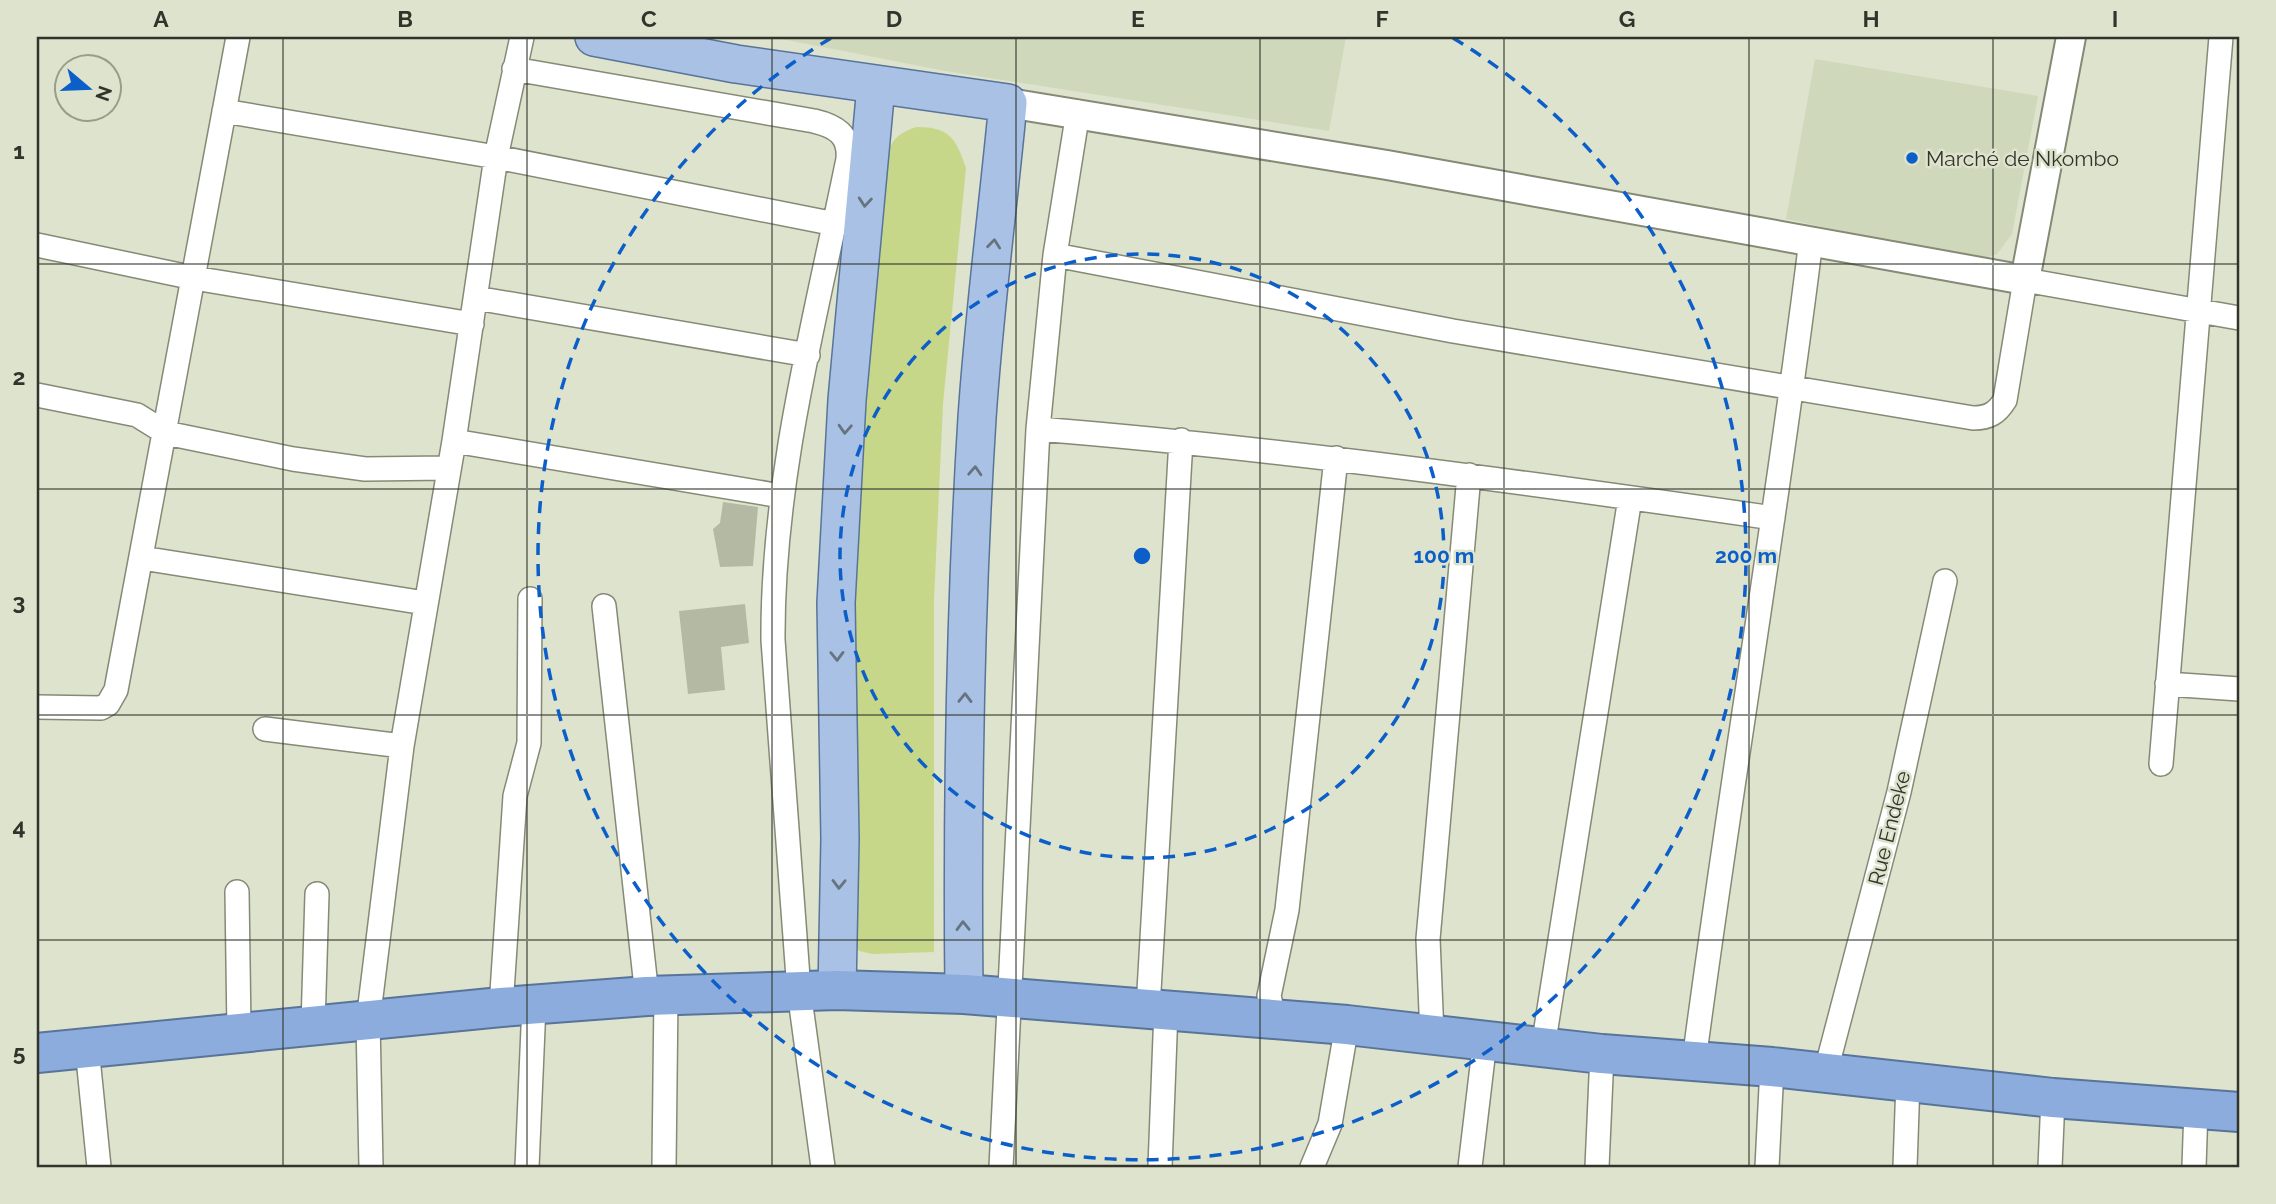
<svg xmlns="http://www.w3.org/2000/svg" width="2276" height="1204" viewBox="0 0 2276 1204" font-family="Raleway,sans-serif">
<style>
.built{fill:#d0d8bb}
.green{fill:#c6d789}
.building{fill:#b4b9a4}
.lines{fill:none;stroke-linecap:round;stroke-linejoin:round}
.minor-casing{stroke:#858a76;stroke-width:26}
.tertiary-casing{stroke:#858a76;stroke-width:32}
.primary-casing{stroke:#597499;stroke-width:40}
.trunk-casing{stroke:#597499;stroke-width:42}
.minor{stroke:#fff;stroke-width:23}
.tertiary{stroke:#fff;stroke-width:28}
.primary{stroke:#a8c1e5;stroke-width:37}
.trunk{stroke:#8bacdc;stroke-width:38}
.oneway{stroke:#67737f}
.grid{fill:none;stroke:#32342c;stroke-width:2;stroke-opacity:0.55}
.ring{fill:none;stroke:#0c5fc9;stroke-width:3.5;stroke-dasharray:12 9}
.poi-dot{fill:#0c5fc9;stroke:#dde3cd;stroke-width:2.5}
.labels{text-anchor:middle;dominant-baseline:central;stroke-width:5;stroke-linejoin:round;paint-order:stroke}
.poi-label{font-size:21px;fill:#32342c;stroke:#dde3cd;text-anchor:start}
.street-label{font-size:21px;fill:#32342c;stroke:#dde3cd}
.centre{fill:#0c5fc9;stroke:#dde3cd;stroke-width:3.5}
.ring-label{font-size:21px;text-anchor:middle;font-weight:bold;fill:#0c5fc9;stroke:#dde3cd;stroke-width:5;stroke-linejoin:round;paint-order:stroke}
.neatline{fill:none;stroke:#32342c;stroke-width:2.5}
.grid-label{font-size:23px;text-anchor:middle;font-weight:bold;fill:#32342c}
</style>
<rect width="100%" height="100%" fill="#dde3cd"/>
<!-- built -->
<path class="built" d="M772,37H1346L1329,131L945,71Z
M1815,59L2038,96L2012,234L1997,254L1978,260L1786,219Z"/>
<!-- green -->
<path class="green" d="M917,127C949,127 956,138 966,168L943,404L934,600V952L873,954L859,951L854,942L850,613L856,498L882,187C887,158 884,136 917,127Z"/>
<!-- building -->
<path class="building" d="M723,502L758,507L753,566L720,567L713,529L720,523Z
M745,604L749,643L721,647L725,690L688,694L679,611Z"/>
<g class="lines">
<defs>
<path id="minor" d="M514,69L814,121C835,126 850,134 848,159C816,317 772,477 773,640L799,991L823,1167
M224,111L496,157L835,224
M37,245L194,278L472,324
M1055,255L1453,331L1973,418C1989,418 1997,413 2005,400L2025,280L2239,318
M476,298L808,355
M37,395L137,415L166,433L293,459L365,469L448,468
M1038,429C1285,449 1529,483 1773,518
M454,441L781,496
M142,558L425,603
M604,606L647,996
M2167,684L2239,689
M37,707L101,708L108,704L116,690L238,37
M265,729L402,746
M2161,764L2221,37
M237,892L239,1031
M501,1007L515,796L529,743L530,599
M1148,1008L1181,440
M1275,1021L1269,996L1287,910L1336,458
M313,1025L317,894
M1432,1035L1428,939L1469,475
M1543,1047L1630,498
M87,1048L99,1167
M1694,1061C1730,787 1777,515 1811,240
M1825,1074L1899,792L1945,581
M371,1167L368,1021L402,746L454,441L496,157L522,37
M527,1167L534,1005
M664,1167L666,995
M1001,1167L1038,429L1055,255L1078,112
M1160,1167L1166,1010
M1312,1167L1330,1124L1347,1025
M1470,1167L1485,1041
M1597,1167L1602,1054
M1767,1167L1772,1067
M1905,1167L1908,1081
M2050,1167L2053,1098
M2194,1167L2196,1108"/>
<path id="tertiary" d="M1008,103L1387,165L2025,280L2071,37"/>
<path id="primary" d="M594,37L736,64L1008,103C998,208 984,313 977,418C965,610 962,802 964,994
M837,990L840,839L836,603L847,400L876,86"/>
<path id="trunk" d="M37,1053L501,1007L647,996L837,990L964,994L1347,1025L1602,1054L1772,1067L2053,1098L2239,1112"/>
</defs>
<!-- minor casing -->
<use href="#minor" class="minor-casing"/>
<!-- tertiary casing -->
<use href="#tertiary" class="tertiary-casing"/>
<!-- primary casing -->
<use href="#primary" class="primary-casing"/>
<!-- trunk casing -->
<use href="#trunk" class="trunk-casing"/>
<!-- minor -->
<use href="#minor" class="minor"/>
<!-- tertiary -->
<use href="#tertiary" class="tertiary"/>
<!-- primary -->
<use href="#primary" class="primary"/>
<!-- trunk -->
<use href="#trunk" class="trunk"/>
</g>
<!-- one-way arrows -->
<defs><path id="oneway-chevron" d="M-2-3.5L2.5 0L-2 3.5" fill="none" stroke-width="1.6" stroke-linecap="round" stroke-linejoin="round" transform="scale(1.75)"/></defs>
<g class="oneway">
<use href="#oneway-chevron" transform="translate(865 202) rotate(95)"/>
<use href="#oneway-chevron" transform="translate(994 244) rotate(-84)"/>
<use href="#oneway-chevron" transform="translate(845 429) rotate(93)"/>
<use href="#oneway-chevron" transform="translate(975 471) rotate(-87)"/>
<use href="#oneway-chevron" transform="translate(837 656) rotate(89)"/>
<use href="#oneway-chevron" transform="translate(965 698) rotate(-89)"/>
<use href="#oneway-chevron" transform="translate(839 884) rotate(91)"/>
<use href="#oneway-chevron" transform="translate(963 926) rotate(-91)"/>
</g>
<!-- grid -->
<path class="grid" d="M283,37V1167M527,37V1167M772,37V1167M1016,37V1167M1260,37V1167M1504,37V1167M1749,37V1167M1993,37V1167M37,264H2239M37,489H2239M37,715H2239M37,940H2239"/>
<!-- distance rings -->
<g class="ring">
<circle cx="1142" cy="556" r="302"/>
<path d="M1453 38A604 604 0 1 1 831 38"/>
</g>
<!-- markers -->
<circle class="poi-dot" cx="1912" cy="158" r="7"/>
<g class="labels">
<!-- poi labels -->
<g class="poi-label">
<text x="1926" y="158">Marché de Nkombo</text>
</g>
<!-- street labels -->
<g class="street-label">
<text transform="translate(1889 828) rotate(-76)">Rue Endeke</text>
</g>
</g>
<circle cx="1142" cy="556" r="10" class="centre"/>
<g class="ring-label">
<text x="1444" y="563">100 m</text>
<text x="1746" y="563">200 m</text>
</g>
<!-- border -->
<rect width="2276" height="1204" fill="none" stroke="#dde3cd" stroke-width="77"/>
<!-- north arrow -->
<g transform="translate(88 88) rotate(109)"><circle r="33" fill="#dde3cd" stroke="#999d8d" stroke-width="2"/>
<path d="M0-5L12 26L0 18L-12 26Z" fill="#0c5fc9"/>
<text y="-10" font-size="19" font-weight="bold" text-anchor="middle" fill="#32342c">N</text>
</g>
<rect x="38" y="38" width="2200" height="1128" class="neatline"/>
<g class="grid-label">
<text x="161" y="27">A</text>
<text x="405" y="27">B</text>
<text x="649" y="27">C</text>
<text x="894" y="27">D</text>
<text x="1138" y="27">E</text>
<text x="1382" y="27">F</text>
<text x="1627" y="27">G</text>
<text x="1871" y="27">H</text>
<text x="2115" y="27">I</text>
<text x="19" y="159">1</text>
<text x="19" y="385">2</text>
<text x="19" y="610">3</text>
<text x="19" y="835">4</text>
<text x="19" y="1061">5</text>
</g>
</svg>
